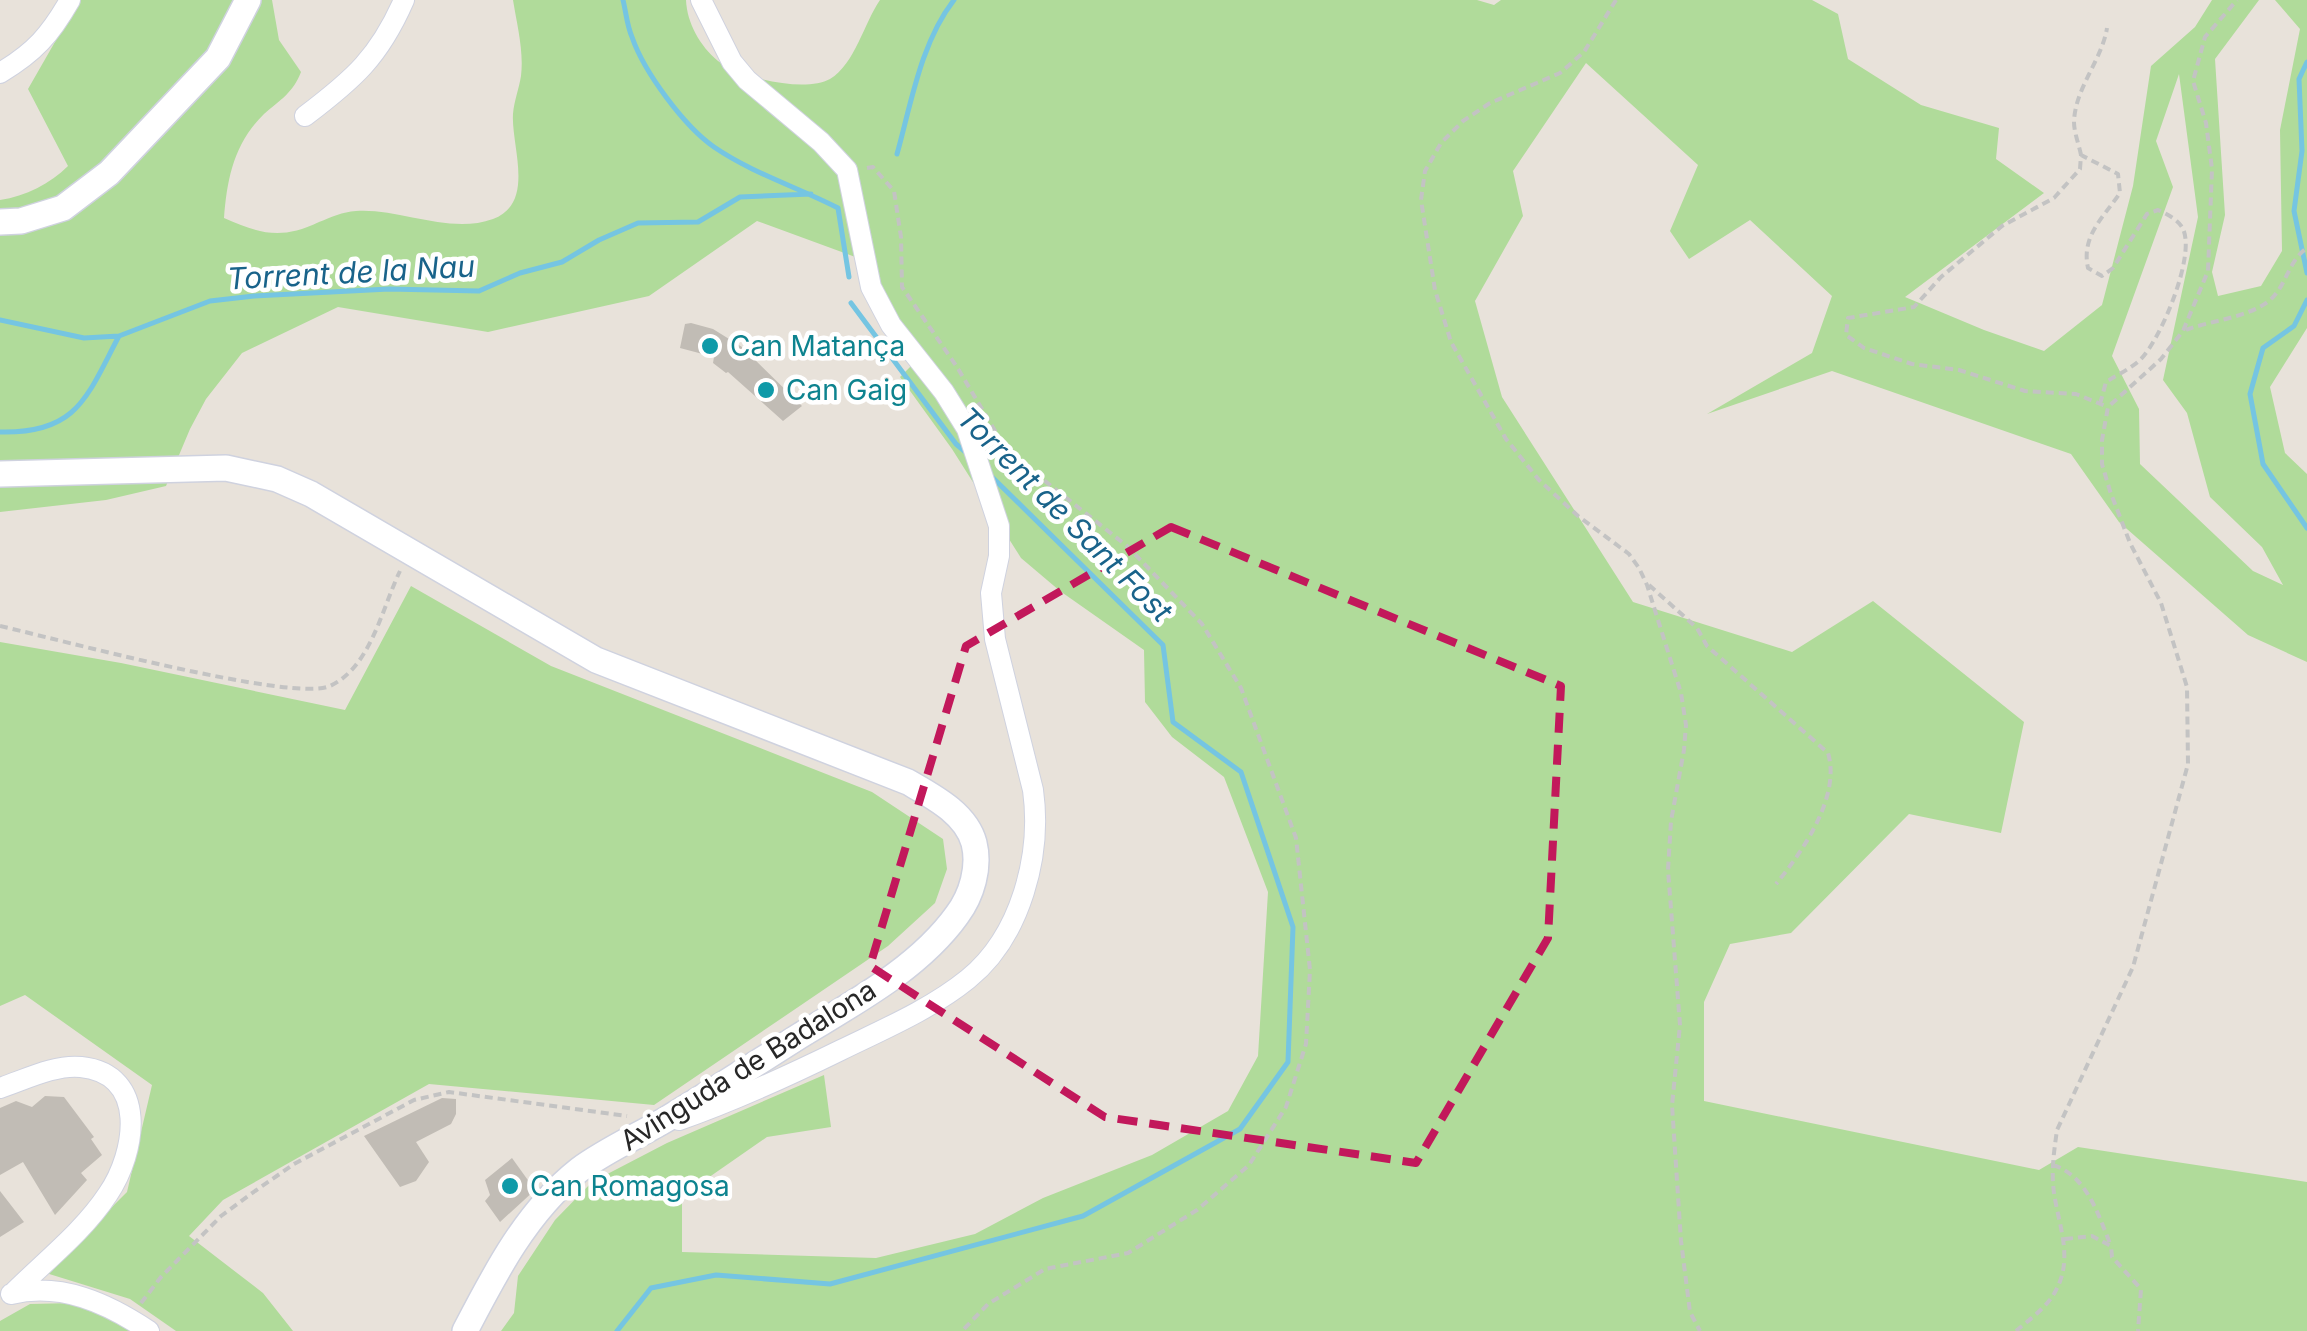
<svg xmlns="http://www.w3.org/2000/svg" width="2307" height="1331" viewBox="0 0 2307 1331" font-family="Inter,sans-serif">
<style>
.green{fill:#b0db9a;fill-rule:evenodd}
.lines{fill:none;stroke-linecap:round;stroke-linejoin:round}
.stream{stroke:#75c5e2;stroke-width:5}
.building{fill:#c1bcb5}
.minor-casing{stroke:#cfd2df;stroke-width:22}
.tertiary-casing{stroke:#cfd2df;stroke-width:28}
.path{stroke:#c3c3c3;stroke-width:4;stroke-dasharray:8 5;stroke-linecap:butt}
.minor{stroke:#fff;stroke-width:20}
.tertiary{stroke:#fff;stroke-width:25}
.marked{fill:none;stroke:#c2185b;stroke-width:8;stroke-dasharray:20 12;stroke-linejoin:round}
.culture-dot{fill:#0f9aa8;stroke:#fff;stroke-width:4}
.labels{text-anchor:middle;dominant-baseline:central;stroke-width:9;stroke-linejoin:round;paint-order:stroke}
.culture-label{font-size:28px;fill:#0d838f;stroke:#fff;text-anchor:start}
.street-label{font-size:28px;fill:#272727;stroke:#fff}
.water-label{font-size:30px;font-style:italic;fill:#19638a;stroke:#fff}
</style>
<rect width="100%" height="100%" fill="#e8e2da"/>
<!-- green -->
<path class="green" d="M79,0H272L279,40L301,72C293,93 280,100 264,114C234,143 227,179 224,218C261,234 281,240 319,222C332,217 342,212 356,211C400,208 450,235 493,219C536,203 511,146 513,114C514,101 519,89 521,76C524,51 517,25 513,0H686C687,23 700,46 718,61C740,78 805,93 830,79C855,64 864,23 880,0H1477L1494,5L1501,0H1812L1838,14L1848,59L1921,105L1999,128L1996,159L2044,193L1905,297L1984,330L2044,351L2102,305L2133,186L2151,66L2195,27L2212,0H2259L2215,59L2225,215L2212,272L2218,296L2261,286L2282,251L2280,130L2300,29L2275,0H2307V328L2270,387L2285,453L2307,474V662L2248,635L2119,522L2071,454L1832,371L1707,414L1812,353L1832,296L1750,220L1689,259L1670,231L1698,165L1586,63L1513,171L1523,216L1475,301L1502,397L1633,602L1792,652L1873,601L2024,722L2001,833L1909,814L1791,933L1730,944L1704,1002V1101L2039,1170L2078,1147L2307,1182V1331H501L514,1313L518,1276L555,1220L592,1182L667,1143L824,1075L831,1127L767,1137L682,1196V1252L876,1258L975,1234L1043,1198L1152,1155L1228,1111L1258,1056L1268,892L1224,777L1172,737L1145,702L1144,650L1060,591L1021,558L952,449L900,377L915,362L869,262L757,221L649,296L488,332L338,307L242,353L206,399L190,429L166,486L106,500L0,512V200C26,196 50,184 68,166L28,89ZM2179,74L2198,217L2163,380L2187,413L2210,497L2262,547L2283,585L2253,571L2140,464L2139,409L2112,356L2173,187L2156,141Z
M411,586L551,666L872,792L943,839L947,869L935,903L888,946L654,1105L429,1084L223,1200L189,1236L263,1293L293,1331H176L130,1299L46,1273L127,1192L152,1085L25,995L0,1006V642L121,663L345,710Z
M74,1303L110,1314L134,1331H0V1321L30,1304Z"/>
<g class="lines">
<!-- stream -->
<path class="stream" d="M623,0C626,12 627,26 632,37C644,72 684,126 714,147C752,173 797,187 838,208L849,277
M2307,62L2299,79L2302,151L2294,211L2307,273
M897,154C911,104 921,42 954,0
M2307,300L2294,326L2263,348L2250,394L2263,464L2307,528
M851,303L956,444L969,455
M0,320L84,338L119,336L210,301L254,296L389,289L479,291L520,273L562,262L599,240L638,223L698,222L740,197L811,194
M0,432C78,434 87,396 119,336
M617,1331L651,1288L716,1275L830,1284L1083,1216L1240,1129L1288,1062L1293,927L1241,772L1173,722L1163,645L991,476"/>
</g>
<!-- building -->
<path class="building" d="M691,323L713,329L742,347L802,406L783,421L728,372L726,373L713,363L714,357L680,348L685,324Z
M45,1096L64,1097L94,1137L91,1139L102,1155L81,1173L87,1180L55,1215L23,1162L0,1175V1108L16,1101L32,1107Z
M442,1098L456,1099V1114L451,1124L416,1142L429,1162L416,1181L400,1187L364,1136Z
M512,1158L535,1190L500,1222L485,1201L490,1195L485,1180Z
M0,1191L24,1222L0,1237Z"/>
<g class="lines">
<defs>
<path id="minor" d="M0,73C35,52 50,35 70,0
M305,116C354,79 379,57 404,0
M0,1088C24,1080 56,1064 81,1067C149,1074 136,1153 108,1194C83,1232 44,1262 12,1294
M679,1120C734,1101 788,1076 841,1050C884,1029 931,1009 968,979C1021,936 1042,855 1033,790L995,639L991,593L999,556V526L967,429L944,392L891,325L871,287L847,170L821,142L747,80L732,62L701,0
M11,1294C61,1282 107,1303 149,1331"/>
<path id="tertiary" d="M0,222L21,221L63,208L109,173L218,58L248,0
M0,474L226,468L277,479L311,494L596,660L908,782C932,796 966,813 974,843C980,867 972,895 957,915C919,968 855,1002 801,1035C755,1064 711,1093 665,1120C636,1137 606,1150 579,1170C527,1211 495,1273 465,1331"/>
</defs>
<!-- minor casing -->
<use href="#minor" class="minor-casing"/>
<!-- tertiary casing -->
<use href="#tertiary" class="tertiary-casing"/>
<!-- path -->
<path class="path" d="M1616,0L1584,52L1560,73L1490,103L1463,121L1441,143L1425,171L1421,200L1435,290L1451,342L1506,439L1539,480L1578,516L1629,554L1639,568L1647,585L1681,693L1686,725L1684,750L1671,821L1668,870L1680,1025L1672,1105L1681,1241L1690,1312L1700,1331
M2081,155C2079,145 2074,132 2074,122C2075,88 2102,60 2107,28
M867,168L873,167L894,191L901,237L902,287L957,367L1007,451L1127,546L1202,624L1241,688L1296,838L1310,970L1306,1044L1286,1107L1249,1165L1197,1210L1128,1253L1045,1269L988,1304L962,1331
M2186,330C2212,320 2248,318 2270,300C2287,285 2288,261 2307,248
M2100,404L2106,382C2117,375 2130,369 2140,360C2160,341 2196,256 2183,229C2179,220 2167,214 2158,210L2147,214L2113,268L2102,276L2088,268C2081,236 2103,218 2120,193L2118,174L2081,155L2080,169L2054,198L2002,226L1941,277L1914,307L1848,318L1846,335L1864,348L1912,364L1959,370L2025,391L2076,394L2108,407
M1649,585L1697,628L1707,646L1828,753C1841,796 1803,851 1776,884
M0,626C53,638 293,703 330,686C371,667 382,608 400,571
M2053,1165C2087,1176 2098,1214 2111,1246
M2065,1239L2092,1236L2111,1246L2112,1257L2141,1289L2138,1331
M141,1303L161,1277L221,1216L255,1191L294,1164L414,1100L449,1092L627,1116
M2016,1331C2029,1320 2047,1307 2055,1292C2074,1259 2059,1227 2054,1193C2051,1172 2054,1151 2057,1130L2133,967L2188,764L2187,687L2161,603L2130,543L2110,491L2102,464V440L2108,407L2161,359L2183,331L2208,271L2212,169L2206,123L2193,81L2205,37L2237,0"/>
<!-- minor -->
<use href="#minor" class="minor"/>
<!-- tertiary -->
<use href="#tertiary" class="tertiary"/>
</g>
<!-- marked area -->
<path class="marked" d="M1171,527L1561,686L1548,938L1416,1163L1105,1117L870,966L966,646Z"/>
<!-- markers -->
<g class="culture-dot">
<circle cx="710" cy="346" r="10"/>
<circle cx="766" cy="390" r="10"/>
<circle cx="510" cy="1186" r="10"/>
</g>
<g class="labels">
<!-- culture labels -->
<g class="culture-label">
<text x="730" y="346">Can Matança</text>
<text x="786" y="390">Can Gaig</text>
<text x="530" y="1186">Can Romagosa</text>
</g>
<!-- street labels -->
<g class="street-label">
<text transform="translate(748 1065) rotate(-32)">Avinguda de Badalona</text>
</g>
<!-- water labels -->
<g class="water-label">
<text transform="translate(351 272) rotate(-3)">Torrent de la Nau</text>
<text transform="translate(1065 514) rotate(45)">Torrent de Sant Fost</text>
</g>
</g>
</svg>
